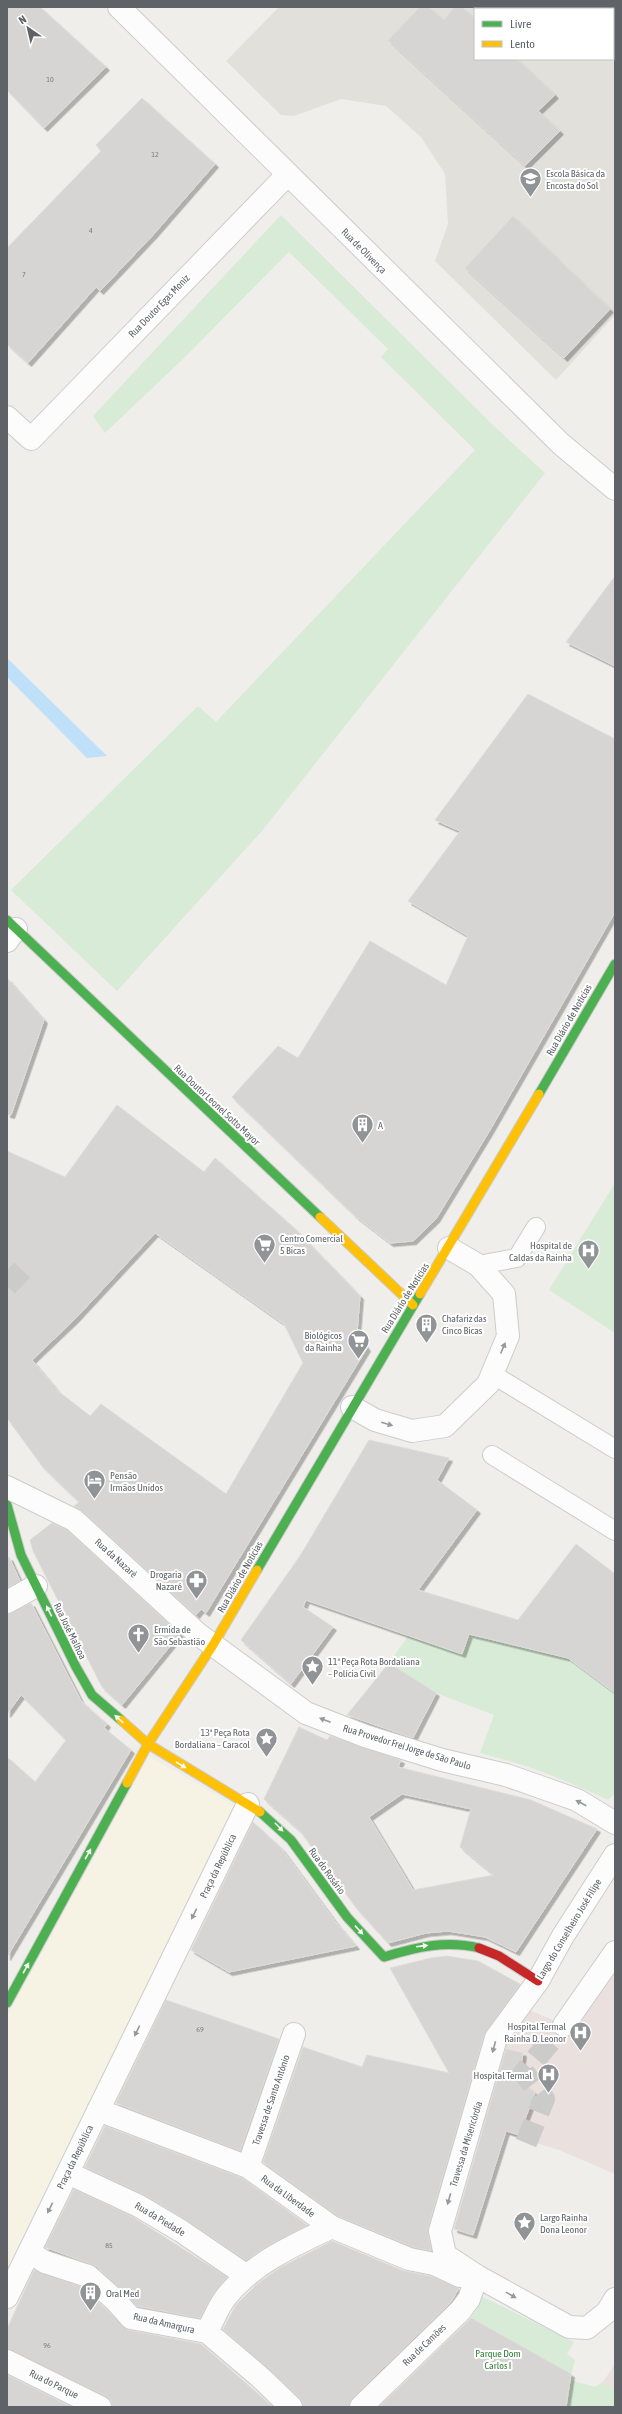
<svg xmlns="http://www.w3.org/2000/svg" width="622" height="2414" viewBox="0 0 622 2414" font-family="'Asap Condensed',sans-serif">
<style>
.commercial{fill:#f7f3e4}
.education{fill:#e2e0da;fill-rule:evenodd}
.medical{fill:#eae0de}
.green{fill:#d8ebd6}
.water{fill:#bfe0f9}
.building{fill:#d6d5d3;stroke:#deddd9;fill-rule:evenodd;filter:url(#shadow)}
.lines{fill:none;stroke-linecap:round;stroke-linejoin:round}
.street-tunnel{stroke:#cbcbca;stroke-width:22;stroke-dasharray:22 11;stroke-linecap:butt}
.lane-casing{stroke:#cbcccc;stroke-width:20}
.street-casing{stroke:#cbcccc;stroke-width:24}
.fast-casing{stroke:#cacacb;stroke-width:11}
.slow-casing{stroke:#cacacb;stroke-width:11}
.jam-casing{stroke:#cacacb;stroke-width:11}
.lane{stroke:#fdfcfc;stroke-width:18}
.street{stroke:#fdfcfc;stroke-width:22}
.fast{stroke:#4caf50;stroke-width:9}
.slow{stroke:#ffc107;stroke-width:9}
.jam{stroke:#c62828;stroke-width:9}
.oneway{fill:#96999c}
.oneway2{fill:#f6fbf6}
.labels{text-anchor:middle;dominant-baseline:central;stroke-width:4;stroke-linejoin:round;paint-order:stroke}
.number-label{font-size:8px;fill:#7e8184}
.poi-label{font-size:10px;fill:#5f6368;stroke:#fff;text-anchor:start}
.street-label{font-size:10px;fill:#5f6368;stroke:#fff}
.park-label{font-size:10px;fill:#348238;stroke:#fff}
</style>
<defs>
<filter id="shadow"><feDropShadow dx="3.5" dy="3.5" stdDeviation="0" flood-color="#0004"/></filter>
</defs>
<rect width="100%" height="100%" fill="#efeeea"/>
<!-- commercial -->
<path class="commercial" d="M149,1756L239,1808L7,2283V2017Z"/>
<!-- education -->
<path class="education" d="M279,7H615V315L556,380L435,261L448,224L445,174L421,137L386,106L341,99L294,116L281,115L226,61ZM475,9H613V59H475Z"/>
<!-- medical -->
<path class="medical" d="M615,1973V2174L559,2150L472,2123L489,2067L529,2010L575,2029Z
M615,2364V2390L603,2382Z"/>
<!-- green -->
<path class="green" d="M281,215L495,427L545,473L262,831L117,991L11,890L198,706L216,722L475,450L381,357L388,349L289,252L183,359L105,433L93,416Z
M615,1183V1333L549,1290Z
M469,1634L567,1658L615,1693V1794L608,1800C566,1780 525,1764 480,1753L494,1715L436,1693L389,1663L408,1636L462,1654Z
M479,2295L574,2342L567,2354L575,2360L570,2380L595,2387L603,2382L615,2390V2407H383L471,2318L477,2309Z"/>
<!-- water -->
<path class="water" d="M7,658L107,756L87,758L7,677Z"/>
<!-- building -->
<path class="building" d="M7,7H40L106,67L44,128L7,90Z
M420,7H429L444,20L454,7H462L475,19V59H517L555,95L538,111L560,131L525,166L388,40Z
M142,98L215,164L153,235L100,291L96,287L28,363L7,344V248L101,151L96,145Z
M513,216L610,309L564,358L465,268Z
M615,576V666L566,642Z
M528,694L615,739V912L490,1130L436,1219L413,1241L390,1243L355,1216L232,1097L278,1046L298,1058L370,941L446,985L468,936L408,901L460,831L435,820Z
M7,978L44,1020L11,1115L7,1114Z
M117,1105L204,1172L215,1158L294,1228L360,1296L357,1333L367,1348L206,1613L201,1609L196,1615L82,1511L74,1506L79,1502L42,1466L7,1418V1151L65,1177ZM155,1233L284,1324L303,1363L226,1494L101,1404L90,1416L58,1391L32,1360L75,1319Z
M369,1440L449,1458L437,1480L477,1510L418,1590L518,1620L576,1544L615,1574V1693L568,1658L469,1634L462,1654L306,1600L303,1607L333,1627L291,1684L241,1640L300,1556Z
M52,1523L67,1530L180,1634L122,1705L102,1687L33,1551L30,1540Z
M9,1557L20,1581L7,1588V1558Z
M31,1603L81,1701L107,1724L104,1728L131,1750L7,1957V1757L35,1782L66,1740L21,1695L7,1714V1614Z
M389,1663L436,1693L413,1738L347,1715Z
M299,1727L327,1740L330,1736L401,1760L398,1767L531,1800L597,1829L516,1952L485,1937L448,1931L426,1933L388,1943L357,1909L300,1831L264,1799ZM402,1794L471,1809L460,1847L494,1875L413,1890L369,1817Z
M253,1822L281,1848L337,1924L356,1946L229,1972L191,1950Z
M447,1956L478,1961L520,1984L484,2035L428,2228L431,2251L413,2247L338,2216L263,2162L303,2047L362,2067L367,2055L449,2073L390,1968L431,1958Z
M166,2000L279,2039L240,2151L116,2103Z
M506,2049L523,2053L519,2079L535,2093L519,2135L506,2131L473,2235L454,2229Z
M105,2126L242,2178L307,2225L269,2245L246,2260L188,2221L145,2195L85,2167Z
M74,2189L133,2217L227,2277L213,2294L200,2318L137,2306L96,2266L45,2247Z
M332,2241L404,2271L430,2276L459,2288L451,2302L352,2398L349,2407H303L300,2398L223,2329L236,2305L257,2284L281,2267Z
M34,2270L82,2287L128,2330L201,2344L273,2407H112L111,2400L106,2396L7,2349V2329Z
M471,2318L571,2374L566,2407H379Z
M7,2375L72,2407H7Z"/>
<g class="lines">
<!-- street-tunnel -->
<path class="street-tunnel" d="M7,1286L29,1263
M526,2143L544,2099L524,2073L564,2025"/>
<defs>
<path id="lane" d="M478,1265L517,1258L536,1227
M492,1374L615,1449
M492,1455L615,1531"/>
<path id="street" d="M119,7L561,444L615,489
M7,417L31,439L288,174
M7,941L16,929
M352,1407L375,1420L412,1431L445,1426L488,1384L508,1336L504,1294L478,1265L449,1248
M7,1487L74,1520L198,1634L306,1713L365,1736L442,1760L506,1775L546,1789L577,1800L615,1823
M7,1602L36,1586
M615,1855L563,1936L538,1981L496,2038L440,2231L445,2255L477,2276L569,2327L587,2328L607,2312L615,2299
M564,2025L615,1952
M98,2110L248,2167L332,2227L409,2259L434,2264L460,2276
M248,2167L294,2034
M68,2173L139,2206L181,2231L247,2276
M29,2252L45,2262L88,2276L115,2300L131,2318L207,2332L261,2378L291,2407
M7,2297L248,1804
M207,2332C213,2321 218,2307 226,2297C253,2263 294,2245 332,2227
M7,2361L100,2407
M361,2407L461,2310L469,2299L477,2276"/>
<path id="fast" d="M7,920L320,1217
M539,1094L615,964
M7,1505L21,1555L76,1667L92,1695L121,1720
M257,1570L420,1294
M260,1812L291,1840L347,1917L384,1957C416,1947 446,1940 479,1948
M7,2003L127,1783"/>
<path id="slow" d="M320,1217L413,1305
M420,1294L539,1094
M121,1720L148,1744L260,1812
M127,1783L148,1744L213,1645L257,1570"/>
<path id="jam" d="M479,1948L499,1956L538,1981"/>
</defs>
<!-- lane casing -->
<use href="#lane" class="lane-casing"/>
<!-- street casing -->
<use href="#street" class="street-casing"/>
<!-- fast casing -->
<use href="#fast" class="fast-casing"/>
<!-- slow casing -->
<use href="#slow" class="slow-casing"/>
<!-- jam casing -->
<use href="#jam" class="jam-casing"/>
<!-- lane -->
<use href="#lane" class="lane"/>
<!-- street -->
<use href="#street" class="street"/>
<!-- fast -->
<use href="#fast" class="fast"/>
<!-- slow -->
<use href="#slow" class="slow"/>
<!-- jam -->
<use href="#jam" class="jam"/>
</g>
<!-- one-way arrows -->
<defs><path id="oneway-solid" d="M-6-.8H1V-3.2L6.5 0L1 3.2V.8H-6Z"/></defs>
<g class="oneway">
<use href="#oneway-solid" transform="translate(503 1348) rotate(-67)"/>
<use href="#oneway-solid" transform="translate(387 1424) rotate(16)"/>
<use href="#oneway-solid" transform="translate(325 1720) rotate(-159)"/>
<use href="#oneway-solid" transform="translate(581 1803) rotate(-152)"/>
<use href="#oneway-solid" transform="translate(194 1914) rotate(116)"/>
<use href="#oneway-solid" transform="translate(137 2031) rotate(116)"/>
<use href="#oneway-solid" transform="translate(494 2047) rotate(105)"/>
<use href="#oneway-solid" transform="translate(449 2199) rotate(106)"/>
<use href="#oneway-solid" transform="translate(50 2208) rotate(116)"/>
<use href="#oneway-solid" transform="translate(511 2295) rotate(29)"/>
</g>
<g class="oneway2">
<use href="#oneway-solid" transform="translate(49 1611) rotate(-117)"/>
<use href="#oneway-solid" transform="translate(119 1719) rotate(-138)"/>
<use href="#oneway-solid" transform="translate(181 1765) rotate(31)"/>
<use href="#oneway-solid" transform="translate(279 1827) rotate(46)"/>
<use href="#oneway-solid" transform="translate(88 1854) rotate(-61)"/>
<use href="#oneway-solid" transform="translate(359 1930) rotate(47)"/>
<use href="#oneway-solid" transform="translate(422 1946) rotate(-7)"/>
<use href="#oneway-solid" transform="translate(26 1968) rotate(-61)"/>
</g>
<!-- icons -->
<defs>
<symbol id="school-pin" viewBox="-11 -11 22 30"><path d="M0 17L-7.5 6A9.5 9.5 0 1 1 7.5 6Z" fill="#919496" stroke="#fff"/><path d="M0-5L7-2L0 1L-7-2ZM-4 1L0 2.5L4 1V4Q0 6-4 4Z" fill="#fff"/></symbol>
<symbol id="building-pin" viewBox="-11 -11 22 30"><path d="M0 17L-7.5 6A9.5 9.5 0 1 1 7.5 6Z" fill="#919496" stroke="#fff"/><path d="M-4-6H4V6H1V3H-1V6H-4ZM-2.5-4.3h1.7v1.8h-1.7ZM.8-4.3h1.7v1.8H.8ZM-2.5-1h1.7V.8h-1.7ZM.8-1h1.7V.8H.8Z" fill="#fff"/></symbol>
<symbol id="supermarket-pin" viewBox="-11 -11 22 30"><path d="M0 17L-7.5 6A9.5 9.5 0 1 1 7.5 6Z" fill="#919496" stroke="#fff"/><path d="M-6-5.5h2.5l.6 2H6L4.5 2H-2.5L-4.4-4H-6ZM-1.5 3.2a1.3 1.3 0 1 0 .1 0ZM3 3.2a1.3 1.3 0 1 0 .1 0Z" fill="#fff"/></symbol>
<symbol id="hospital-pin" viewBox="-11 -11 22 30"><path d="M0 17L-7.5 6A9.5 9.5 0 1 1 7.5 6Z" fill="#919496" stroke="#fff"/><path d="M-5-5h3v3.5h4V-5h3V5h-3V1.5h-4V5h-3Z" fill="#fff"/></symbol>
<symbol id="hotel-pin" viewBox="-11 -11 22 30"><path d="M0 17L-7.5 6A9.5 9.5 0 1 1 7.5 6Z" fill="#919496" stroke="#fff"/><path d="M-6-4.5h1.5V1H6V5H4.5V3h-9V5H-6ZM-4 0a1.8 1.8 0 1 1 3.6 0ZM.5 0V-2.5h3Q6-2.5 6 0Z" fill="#fff"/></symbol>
<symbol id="pharmacy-pin" viewBox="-11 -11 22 30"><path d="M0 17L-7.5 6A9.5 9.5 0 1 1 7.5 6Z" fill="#919496" stroke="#fff"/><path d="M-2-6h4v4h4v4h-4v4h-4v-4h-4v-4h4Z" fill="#fff"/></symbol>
<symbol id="church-pin" viewBox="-11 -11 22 30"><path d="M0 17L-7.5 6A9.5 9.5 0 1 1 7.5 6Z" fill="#919496" stroke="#fff"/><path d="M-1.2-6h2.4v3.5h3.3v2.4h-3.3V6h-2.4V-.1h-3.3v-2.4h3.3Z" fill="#fff"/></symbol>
<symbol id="sight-pin" viewBox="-11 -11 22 30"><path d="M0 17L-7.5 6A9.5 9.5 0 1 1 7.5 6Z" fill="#919496" stroke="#fff"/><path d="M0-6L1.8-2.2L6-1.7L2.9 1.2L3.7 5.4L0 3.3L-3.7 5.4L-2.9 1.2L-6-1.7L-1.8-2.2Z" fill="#fff"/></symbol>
</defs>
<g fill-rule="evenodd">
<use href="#school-pin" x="518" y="166" width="25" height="34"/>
<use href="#building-pin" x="350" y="1112" width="25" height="34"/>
<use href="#supermarket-pin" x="252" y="1232" width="25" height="34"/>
<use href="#hospital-pin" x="576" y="1238" width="25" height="34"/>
<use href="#building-pin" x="414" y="1312" width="25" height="34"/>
<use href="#supermarket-pin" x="346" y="1328" width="25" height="34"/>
<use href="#hotel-pin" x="82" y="1468" width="25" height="34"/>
<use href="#pharmacy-pin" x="184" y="1568" width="25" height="34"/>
<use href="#church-pin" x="126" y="1622" width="25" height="34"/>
<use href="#sight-pin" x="300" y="1654" width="25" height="34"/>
<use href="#sight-pin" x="254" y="1726" width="25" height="34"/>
<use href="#hospital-pin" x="568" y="2020" width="25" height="34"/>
<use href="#hospital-pin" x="536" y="2062" width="25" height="34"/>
<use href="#sight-pin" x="512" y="2210" width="25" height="34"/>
<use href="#building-pin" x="78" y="2280" width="25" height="34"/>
</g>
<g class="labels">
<!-- number labels -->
<g class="number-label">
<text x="50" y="79">10</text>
<text x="155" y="154">12</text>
<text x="91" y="230">4</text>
<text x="24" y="274">7</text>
<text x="200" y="2029">69</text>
<text x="109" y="2245">85</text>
<text x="47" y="2345">96</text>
</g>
<!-- poi labels -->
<g class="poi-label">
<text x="546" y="173">Escola Básica da<tspan x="546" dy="12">Encosta do Sol</tspan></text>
<text x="378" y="1125">A</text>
<text x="280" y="1238">Centro Comercial<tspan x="280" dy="12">5 Bicas</tspan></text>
<text x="572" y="1245" text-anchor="end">Hospital de<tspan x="572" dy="12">Caldas da Rainha</tspan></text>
<text x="442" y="1318">Chafariz das<tspan x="442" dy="12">Cinco Bicas</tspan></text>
<text x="342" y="1335" text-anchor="end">Biológicos<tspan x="342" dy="12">da Rainha</tspan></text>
<text x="110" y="1475">Pensão<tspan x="110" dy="12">Irmãos Unidos</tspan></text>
<text x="182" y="1574" text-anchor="end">Drogaria<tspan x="182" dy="12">Nazaré</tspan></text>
<text x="154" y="1629">Ermida de<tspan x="154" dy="12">São Sebastião</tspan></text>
<text x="328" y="1661">11ª Peça Rota Bordaliana<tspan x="328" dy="12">– Polícia Civil</tspan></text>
<text x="250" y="1732" text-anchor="end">13ª Peça Rota<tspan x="250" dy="12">Bordaliana – Caracol</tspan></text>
<text x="566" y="2026" text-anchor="end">Hospital Termal<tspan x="566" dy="12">Rainha D. Leonor</tspan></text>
<text x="532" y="2075" text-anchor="end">Hospital Termal</text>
<text x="540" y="2217">Largo Rainha<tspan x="540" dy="12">Dona Leonor</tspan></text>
<text x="106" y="2293">Oral Med</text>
</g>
<!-- street labels -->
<g class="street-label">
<text transform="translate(364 251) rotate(45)">Rua de Olivença</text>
<text transform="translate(159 306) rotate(-46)">Rua Doutor Egas Moniz</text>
<text transform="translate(569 1020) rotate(-60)">Rua Diário de Notícias</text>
<text transform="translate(217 1105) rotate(43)">Rua Doutor Leonel Sotto Mayor</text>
<text transform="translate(405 1298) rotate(-58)">Rua Diário de Notícias</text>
<text transform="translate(116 1558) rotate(42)">Rua da Nazaré</text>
<text transform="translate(240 1577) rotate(-60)">Rua Diário de Notícias</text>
<text transform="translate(70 1631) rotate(64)">Rua José Malhoa</text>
<text transform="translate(407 1747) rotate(17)">Rua Provedor Frei Jorge de São Paulo</text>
<text transform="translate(218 1866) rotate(-64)">Praça da República</text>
<text transform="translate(327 1871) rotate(54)">Rua do Rosário</text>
<text transform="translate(569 1929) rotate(-59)">Largo do Conselheiro José Filipe</text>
<text transform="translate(271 2100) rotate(-71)">Travessa de Santo António</text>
<text transform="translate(466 2144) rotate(-73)">Travessa da Misericórdia</text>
<text transform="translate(75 2157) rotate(-64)">Praça da República</text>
<text transform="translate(288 2196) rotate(36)">Rua da Liberdade</text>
<text transform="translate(160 2219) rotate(31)">Rua da Piedade</text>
<text transform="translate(164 2323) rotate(13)">Rua da Amargura</text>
<text transform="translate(424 2345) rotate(-44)">Rua de Camões</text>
<text transform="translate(54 2384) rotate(26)">Rua do Parque</text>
</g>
<!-- park labels -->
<g class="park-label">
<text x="498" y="2353">Parque Dom<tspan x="498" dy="12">Carlos I</tspan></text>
</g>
</g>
<!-- border -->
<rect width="622" height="2414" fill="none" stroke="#5f6368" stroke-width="16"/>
<!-- legend -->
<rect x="474" y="8" width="140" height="52" fill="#ffffff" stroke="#bfc1c3"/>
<rect x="482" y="21" width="20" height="6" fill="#4caf50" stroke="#bfc1c3"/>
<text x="510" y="28" font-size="12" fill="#5f6368">Livre</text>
<rect x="482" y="41" width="20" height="6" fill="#ffc107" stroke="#bfc1c3"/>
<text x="510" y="48" font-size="12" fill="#5f6368">Lento</text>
<!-- north arrow -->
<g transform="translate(28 28) rotate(326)" stroke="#ffffff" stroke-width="3" paint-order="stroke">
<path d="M0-3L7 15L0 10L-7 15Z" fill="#5f6368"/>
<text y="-6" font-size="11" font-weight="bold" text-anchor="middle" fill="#5f6368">N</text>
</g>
</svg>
